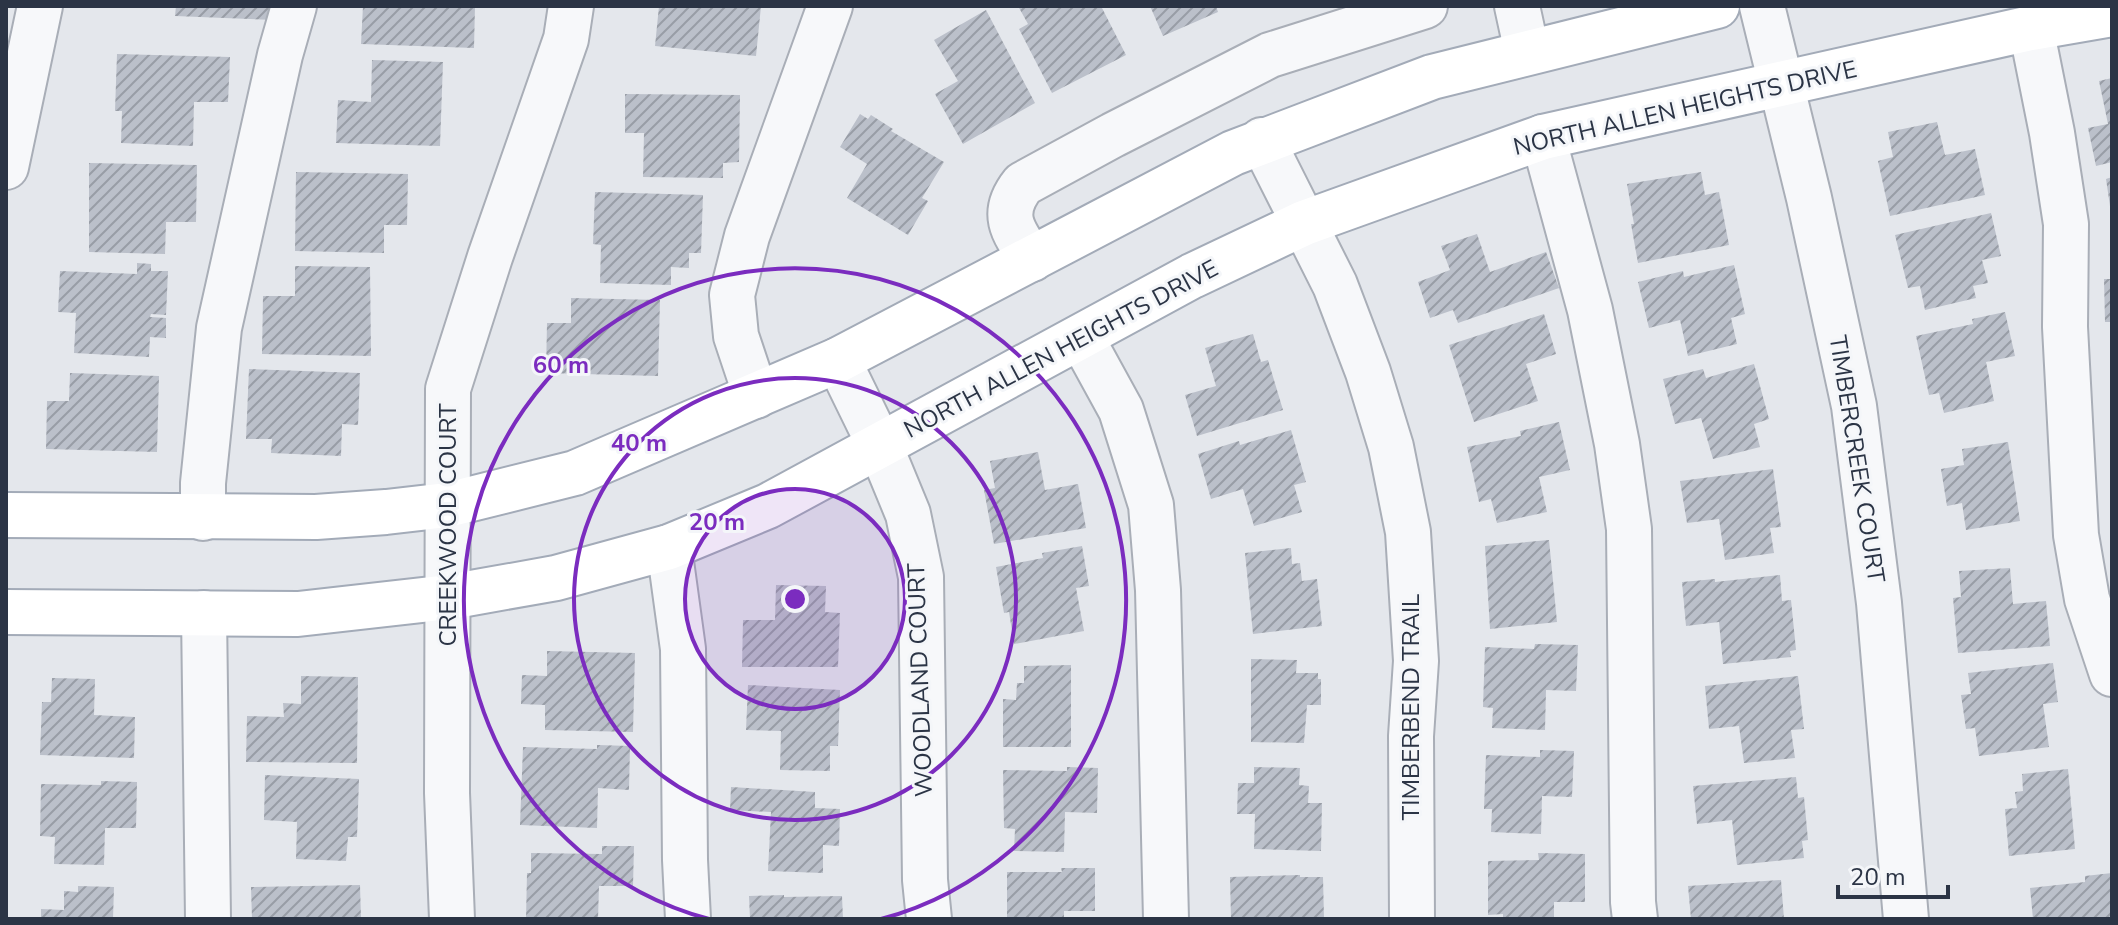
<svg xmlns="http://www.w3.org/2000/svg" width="2118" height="925" viewBox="0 0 2118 925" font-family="'Nunito Sans',sans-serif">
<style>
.building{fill:url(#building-hatch)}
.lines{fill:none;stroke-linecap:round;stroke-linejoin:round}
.minor-casing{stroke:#a9aeb7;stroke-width:48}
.major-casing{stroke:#a3abb8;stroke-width:48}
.minor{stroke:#f7f8fa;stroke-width:44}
.major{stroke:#fff;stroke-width:44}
.ring{fill:none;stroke:#7b2cbf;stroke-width:4}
.labels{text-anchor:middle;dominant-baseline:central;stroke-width:6;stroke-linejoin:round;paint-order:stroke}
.street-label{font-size:24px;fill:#2b3445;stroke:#f4f6f9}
.centre{fill:#7b2cbf;stroke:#f4f6f9;stroke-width:4}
.ring-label{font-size:24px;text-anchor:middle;font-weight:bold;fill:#7b2cbf;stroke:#f4f6f9;stroke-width:6;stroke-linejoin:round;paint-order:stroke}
</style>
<defs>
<pattern id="building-hatch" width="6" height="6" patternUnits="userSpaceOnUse" patternTransform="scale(2)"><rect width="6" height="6" fill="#bbc0ca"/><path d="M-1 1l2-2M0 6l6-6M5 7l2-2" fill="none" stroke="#989da6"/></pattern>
</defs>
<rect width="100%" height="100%" fill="#e4e7ec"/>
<!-- building -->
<path class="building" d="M176,6H277L276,20L175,16Z
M363,6H475L474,48L361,44Z
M659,6H761L756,56L655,46Z
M1018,6H1101L1126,55L1052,93L1019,29L1028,24Z
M1150,6H1216L1218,12L1163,36Z
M986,10L1035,103L963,144L935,94L958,81L934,40Z
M117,54L230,57L228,102H194L193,146L121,143L122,111H115Z
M372,60L443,62L440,146L336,143L338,100L371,102Z
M2112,78V162L2096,166L2088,128L2108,124L2099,81Z
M625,94L740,95L739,162L723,163V178L643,177L644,133H625Z
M860,114L868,119L871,115L893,129L891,131L944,162L922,198L928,201L908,235L847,198L867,164L840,147Z
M1937,122L1945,155L1975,149L1985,195L1890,216L1878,161L1893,157L1888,132Z
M89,163L197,165L196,222H166L165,254L89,252Z
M296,172L408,174L407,225H384V253L295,251Z
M1701,172L1705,195L1719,192L1729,245L1638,263L1631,224H1634L1627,184Z
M2112,177V206H2110L2106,179Z
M595,192L703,195L701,253H689V268L671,267V285L600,283L601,245L593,244Z
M1991,213L2001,256L1982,260L1988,283L1973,286L1976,298L1925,310L1920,286L1908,288L1895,235Z
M1477,234L1490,272L1546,252L1559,288L1458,323L1453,310L1430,318L1418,282L1450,270L1441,246Z
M137,263L151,264V271H168L166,315L151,314L150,317L166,318V338L150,337L149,357L74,353L76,313L58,312L60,271L137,274Z
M1734,265L1745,314L1731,318L1737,344L1688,356L1680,320L1649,328L1638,282L1683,271L1684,277Z
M295,266L370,267L371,356L262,354L263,296H295Z
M2104,279H2112V322H2105Z
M571,298L660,300L658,376L546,373L547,323H571Z
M2005,312L2015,356L1986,362L1994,401L1944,413L1939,393L1929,395L1916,336L1973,324L1972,319Z
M1544,314L1556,354L1526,364L1538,401L1474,422L1449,345Z
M1253,334L1261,362L1268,360L1283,410L1197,436L1185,395L1216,386L1205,348Z
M1754,364L1769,419L1754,424L1760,447L1713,459L1701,418L1675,424L1663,379L1703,369L1706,378Z
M249,369L360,373L358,425L342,424L341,456L271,453L272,439H246Z
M70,373L159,376L157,452L46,449L47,401H69Z
M1559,422L1570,470L1539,477L1547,512L1497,523L1491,499L1479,502L1467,447L1521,436L1520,431Z
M1291,430L1306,482L1294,485L1302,512L1254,526L1243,489L1211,499L1198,454L1239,441L1240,445Z
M2008,442L2020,521L1966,530L1962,503L1947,506L1941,469L1964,465L1962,449Z
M1038,452L1045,490L1078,484L1086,528L994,544L984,490L995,488L990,461Z
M1773,469L1781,527L1770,528L1774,553L1725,560L1719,519L1687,523L1680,481Z
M1549,540L1557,622L1490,629L1485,546Z
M1082,546L1089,586L1076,588L1084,631L1014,644L1009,612L1004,613L996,567L1043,558L1042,553Z
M1291,548L1292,564L1300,563L1302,581L1317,579L1322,626L1253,634L1245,553Z
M2010,568L2013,604L2046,601L2050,646L1958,653L1953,598L1961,597L1959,571Z
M1780,575L1782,601L1791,600L1796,650L1790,651L1791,657L1723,664L1719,622L1686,626L1682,582L1715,579V582Z
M776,585L826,586L825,612L840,613L838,667H742L743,620H775Z
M1535,644L1578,645L1576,691L1546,690L1545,730L1492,728L1493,708L1483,707L1485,647L1534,649Z
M547,651L635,653L633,732L545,730V705L521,704L522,675L547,676Z
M1251,659L1297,660L1296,673H1318V679H1321V705H1307L1304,743L1251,742Z
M2053,663L2058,702L2043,704L2049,747L1979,756L1975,728L1966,729L1961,695L1971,694L1968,673Z
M1071,665V747H1003V699L1016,700L1017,683H1024V666Z
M301,676L358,677L357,763L246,762L247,716L284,717L283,703L301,704Z
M1798,676L1804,729L1791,730L1795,758L1744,763L1739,726L1709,729L1705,686Z
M52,678L95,679L94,715L135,717L134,758L40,755L42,702H51Z
M748,685L840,690L838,746H830V771L780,770L781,731L746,730Z
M597,745L630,746L629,790L598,788L597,828L520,825L523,747L597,749Z
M1540,750L1574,751L1572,797L1542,796L1541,834L1491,832L1492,809H1484L1486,755L1540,757Z
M1067,767L1098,768L1097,813L1065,812L1064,852L1014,851L1015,829L1004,828L1003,770L1067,771Z
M1254,767L1300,768L1299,785L1309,786L1308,803H1322L1321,851L1254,849L1255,814H1237L1238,783H1254Z
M2068,769L2075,849L2009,856L2005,809L2017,808L2015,792L2023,791L2022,774Z
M265,775L359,779L357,837H348L346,861L296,859L297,822L264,820Z
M1796,777L1798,798L1804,797L1808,840L1802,841L1804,858L1737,865L1732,820L1697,824L1693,786Z
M101,781L137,782L136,828H105L104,865L54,864L55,837L40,836L41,784L101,785Z
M731,787L815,792V808L840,809L839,846L823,845V873L768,871L771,812L730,810Z
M602,846H634L633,886H599L598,919H526L527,873H531V853L602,854Z
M1538,853L1585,854V902H1554V919H1503V914L1488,915V861L1539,860Z
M1061,868H1095V911H1064V919H1007V872H1062Z
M2112,873V918L2033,919L2030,888L2085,882V876Z
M1300,875V877H1323L1324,919H1231L1230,877Z
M1781,880L1784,919H1691L1688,886Z
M360,885L361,919H252L251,887Z
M78,886L114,887L113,919H41V909L64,910V891L78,892Z
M784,895V897L842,896L843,919H750L749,896Z"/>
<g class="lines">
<defs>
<path id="minor" d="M1517,6L1527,52
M1762,6L1809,198L1854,406L1879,603L1906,919
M2031,28L2052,133L2066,224L2065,327L2076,535L2087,599L2112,674
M1543,137L1590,310L1617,444L1629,529L1633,902L1635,919
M1262,140L1335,285L1368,372L1391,447L1408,532L1416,661L1411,736L1412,919
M6,167L40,6
M1032,259C1013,232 999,214 1023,184L1113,135L1270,55L1425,6
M1081,337L1121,410L1151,505L1158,590L1166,919
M838,360L880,446L908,514L921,577L925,880L929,919
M756,396L736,336L732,295L747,236L830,6
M203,518V483L219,328L280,55L294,6
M669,547L683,649L685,860L688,919
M204,613L208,919
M452,919L447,793L448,389L490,257L566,39L571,6"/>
<path id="major" d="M6,515L316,517L386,512L447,505L575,473L838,360L1233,153L1432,77L1717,6
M6,612L298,614L449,597L556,578L669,547L768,506L1192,276L1304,223L1543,137L2031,28L2112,14"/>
</defs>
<!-- minor casing -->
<use href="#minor" class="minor-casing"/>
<!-- major casing -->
<use href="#major" class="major-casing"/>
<!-- minor -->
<use href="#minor" class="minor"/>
<!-- major -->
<use href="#major" class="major"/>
</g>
<!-- distance rings -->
<circle cx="795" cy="599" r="110" fill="#7b2cbf" fill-opacity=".12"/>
<g class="ring">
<circle cx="795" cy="599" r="110"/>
<circle cx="795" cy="599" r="221"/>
<path d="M709 919A331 331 0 1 1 881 919"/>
</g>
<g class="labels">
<!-- street labels -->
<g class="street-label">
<text transform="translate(1685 108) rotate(-13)">NORTH ALLEN HEIGHTS DRIVE</text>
<text transform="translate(1061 349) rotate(-28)">NORTH ALLEN HEIGHTS DRIVE</text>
<text transform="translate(1857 459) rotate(81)">TIMBERCREEK COURT</text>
<text transform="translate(448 525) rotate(-90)">CREEKWOOD COURT</text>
<text transform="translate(920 680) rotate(-92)">WOODLAND COURT</text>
<text transform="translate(1411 707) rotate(-90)">TIMBERBEND TRAIL</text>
</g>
</g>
<circle cx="795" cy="599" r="12" class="centre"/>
<g class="ring-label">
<text x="561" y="373">60 m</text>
<text x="639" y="451">40 m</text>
<text x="717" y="530">20 m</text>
</g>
<!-- border -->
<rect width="2118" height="925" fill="none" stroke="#2b3445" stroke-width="16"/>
<!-- scale -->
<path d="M1838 885v12h110v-12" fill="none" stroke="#2b3445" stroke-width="4"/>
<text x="1850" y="885" font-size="24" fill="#2b3445" stroke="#f4f6f9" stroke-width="6" paint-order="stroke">20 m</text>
</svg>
